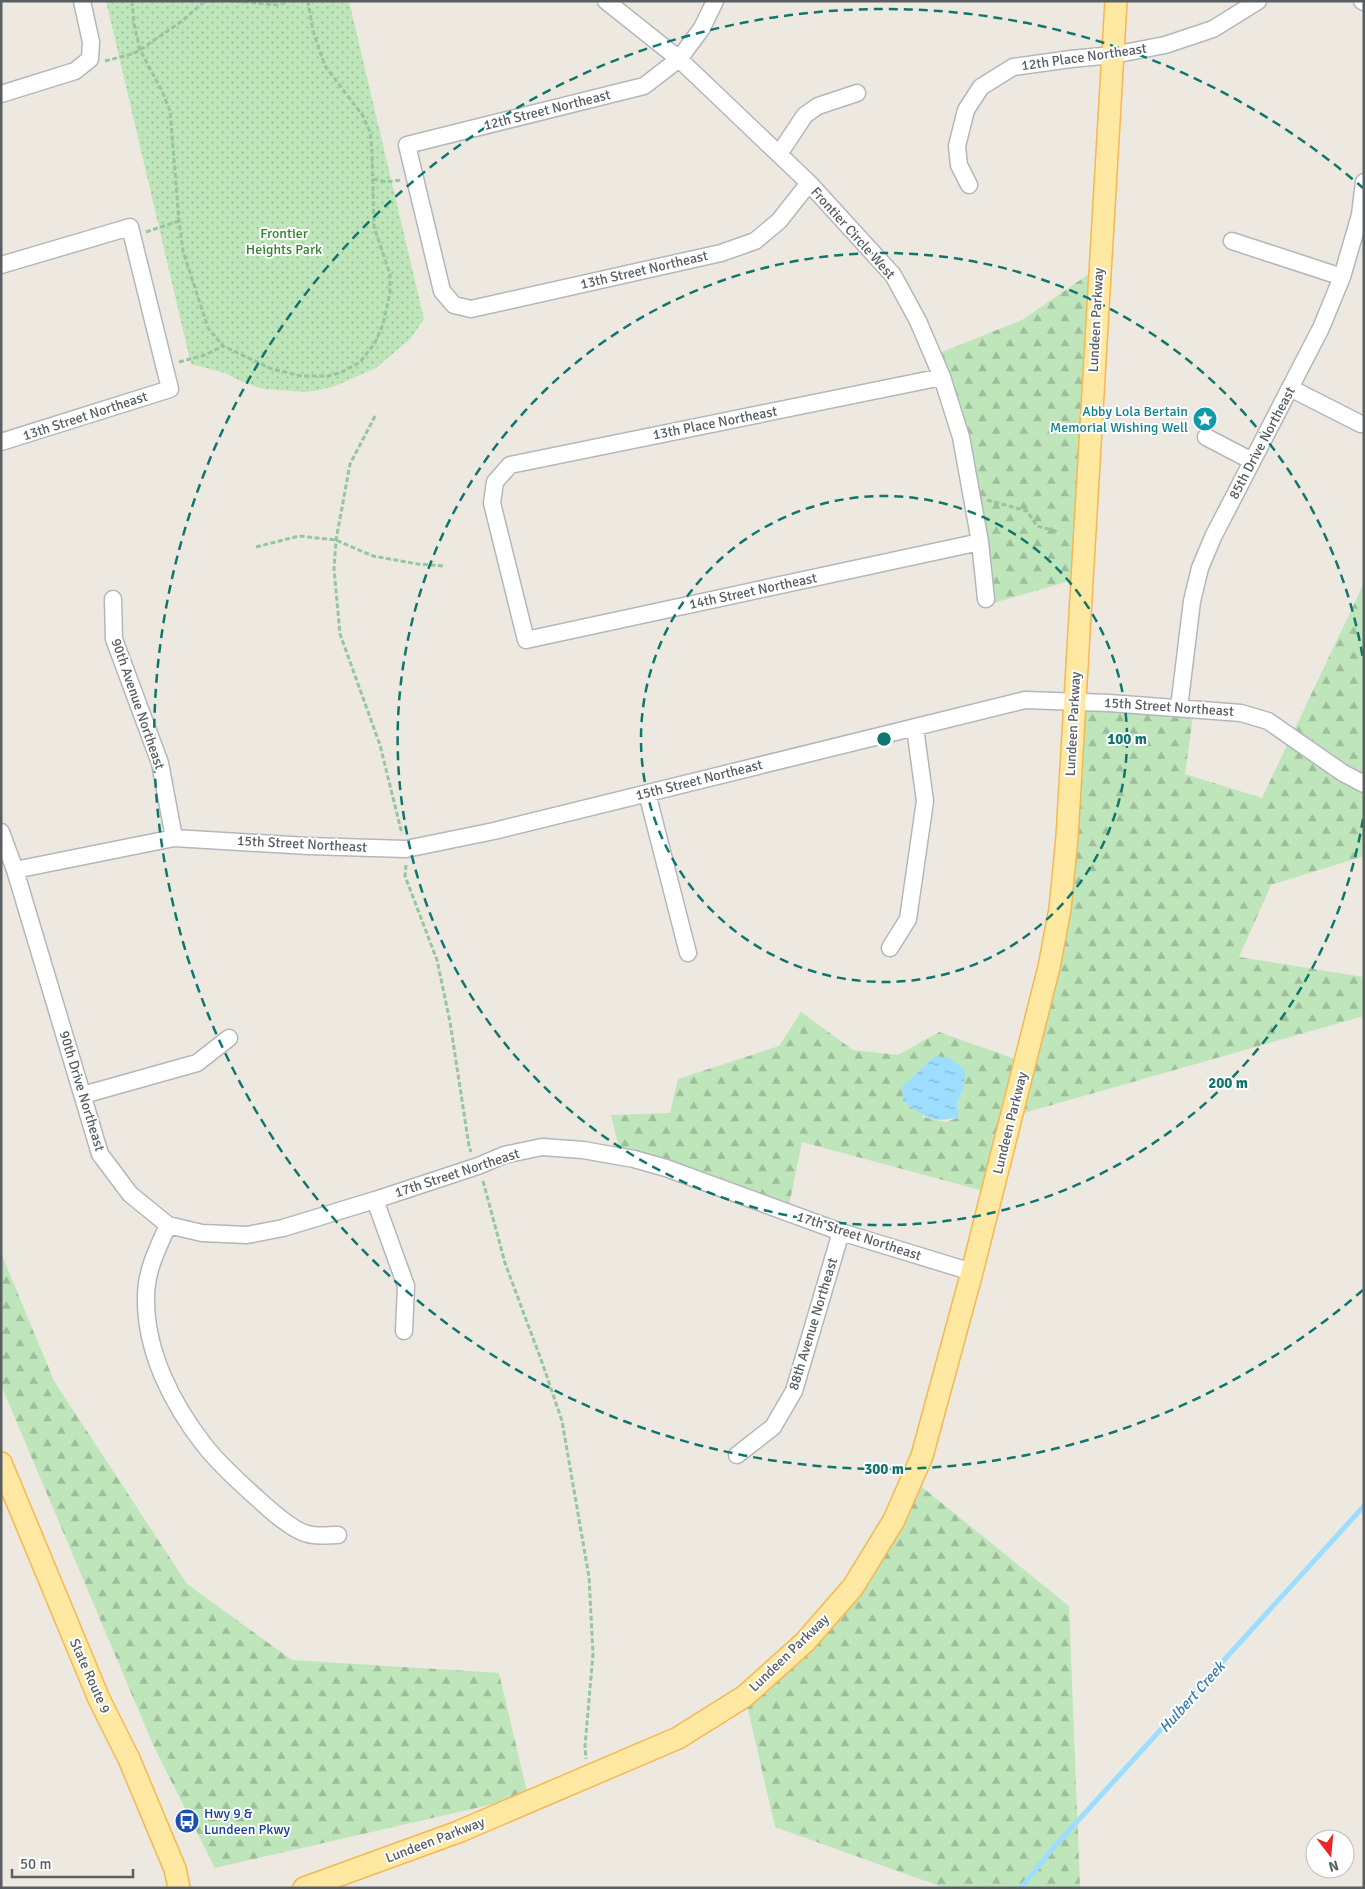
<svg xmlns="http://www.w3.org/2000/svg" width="1365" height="1889" viewBox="0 0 1365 1889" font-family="Signika,sans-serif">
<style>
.forest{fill:url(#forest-firs);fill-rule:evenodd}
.park{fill:url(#park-dots)}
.water{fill:url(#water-ripples)}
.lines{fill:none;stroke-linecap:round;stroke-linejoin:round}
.stream{stroke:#9dddff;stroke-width:5}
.minor-casing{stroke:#b3b7bb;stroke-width:19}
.major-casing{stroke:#f5b850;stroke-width:24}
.path{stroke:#94c79e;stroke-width:3;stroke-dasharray:5 2.5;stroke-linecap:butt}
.minor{stroke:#fff;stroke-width:16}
.major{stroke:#ffe8a2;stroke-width:21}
.ring{fill:none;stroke:#0f766e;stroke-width:2.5;stroke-dasharray:9 6}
.labels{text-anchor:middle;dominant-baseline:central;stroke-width:4;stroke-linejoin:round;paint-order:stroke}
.street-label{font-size:14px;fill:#595e62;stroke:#fff}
.park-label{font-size:14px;fill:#348130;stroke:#fff}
.culture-label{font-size:14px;fill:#0d838f;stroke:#fff;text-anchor:end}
.transit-label{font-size:14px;fill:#164399;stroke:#fff;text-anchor:start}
.water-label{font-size:15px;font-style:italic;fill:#367aaa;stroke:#fff}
.centre{fill:#0f766e;stroke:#fff;stroke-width:2.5}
.ring-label{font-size:15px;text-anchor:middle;font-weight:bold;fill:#0f766e;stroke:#fff;stroke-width:4;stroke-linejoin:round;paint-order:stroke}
</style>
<defs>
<pattern id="forest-firs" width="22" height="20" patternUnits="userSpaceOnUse" patternTransform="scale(1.25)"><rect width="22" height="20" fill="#bfe5bb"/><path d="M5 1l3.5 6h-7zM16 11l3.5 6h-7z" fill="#9ebd9b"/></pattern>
<pattern id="park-dots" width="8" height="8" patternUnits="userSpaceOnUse" patternTransform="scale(1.25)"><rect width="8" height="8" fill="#bfe5bb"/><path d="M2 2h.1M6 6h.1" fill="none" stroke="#9ebd9b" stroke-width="1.8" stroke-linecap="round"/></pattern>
<pattern id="water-ripples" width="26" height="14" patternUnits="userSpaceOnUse" patternTransform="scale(1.25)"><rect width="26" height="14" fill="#9dddff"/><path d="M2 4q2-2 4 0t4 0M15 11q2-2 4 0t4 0" fill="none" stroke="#83b6d2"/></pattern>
</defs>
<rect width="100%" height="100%" fill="#ede9e0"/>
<!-- forest -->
<path class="forest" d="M1099,267L1080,578L983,606L980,542L932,356L1022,320Z
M1364,583V856L1271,885L1239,957L1364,977V1016L1010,1117L991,1193L802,1142L787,1215L620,1153L611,1115L670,1113L678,1079L779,1046L801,1012L853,1050L898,1055L939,1032L1024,1062L1049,967L1074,701L1194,709L1185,774L1262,798ZM935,1057L964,1087L957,1103L959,1117L946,1122L923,1117L920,1072Z
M1,1253L54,1381L187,1584L292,1660L499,1673L528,1796L215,1868L154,1747L1,1385Z
M912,1479L1069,1606L1080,1888H945L775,1827L745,1696L805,1642Z"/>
<!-- park -->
<path class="park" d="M106,1H349L424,319L411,338L376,368L335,386L320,390L306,392L263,389L238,380L225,373L191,364Z"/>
<!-- water -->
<path class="water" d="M935,1056L950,1058L965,1070L964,1087L957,1103L959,1117C932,1124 924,1117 903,1101L902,1087Z"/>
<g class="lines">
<!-- stream -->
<path class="stream" d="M1021,1888L1054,1847L1364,1506"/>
<defs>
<path id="minor" d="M606,1L679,59L809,183L893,275L918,321L942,377L961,437L980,542L986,599
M715,1L702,28L679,59L644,86L407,145L442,291L454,305L471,309L721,253L755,241L779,221L809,183
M1362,1L1364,2
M1,94L75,71L90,59L91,42L82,1
M779,154L805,115L818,106L857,93
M969,185L959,165L957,146L966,110L981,87L1013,67L1071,59L1113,55L1165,45L1213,29L1258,1
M1232,241L1342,277
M1,265L130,227L170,389L1,442
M942,377L510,465L495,482L492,503L526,640L980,542
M1290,388L1361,424
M1206,437L1252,461
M113,599L114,639L160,763L174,838
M1179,708L1192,601L1200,568L1213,537L1321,328L1342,277L1360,215L1364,182
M647,793L688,953
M1,832L15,870L100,1154L130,1194L168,1225C158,1248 146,1270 146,1297C145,1351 172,1404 205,1446C220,1465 240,1483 258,1499C270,1510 293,1531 308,1534C317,1537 329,1535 338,1535
M15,870L174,838L308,846L406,849L494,831L1025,700L1109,703L1241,713L1268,721L1343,773L1364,784
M890,948L908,919L925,801L915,728
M83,1095L197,1063L229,1038
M375,1200L406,1286L404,1331
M168,1225L202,1233L247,1235L283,1228L375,1200L478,1166L504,1155L542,1147L583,1150L634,1159L666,1168L841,1232L972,1272
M737,1455L773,1427L794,1391L841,1232"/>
<path id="major" d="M1,1463L99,1699L129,1759L175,1869L179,1888
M304,1888L458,1832L678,1738L745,1696L805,1642L853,1587L894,1520L922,1456L972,1272L1049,967L1060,909L1067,837L1116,1"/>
</defs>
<!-- minor casing -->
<use href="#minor" class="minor-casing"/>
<!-- major casing -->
<use href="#major" class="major-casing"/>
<!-- path -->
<path class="path" d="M132,1L134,24L140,50L163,93L170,111L179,221L183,251L208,328L223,346L272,369L302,376H328L340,373L360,362L375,343L383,324L390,293V274L374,227L372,151L370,132L363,116L325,66L313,31L308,1
M236,1L277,5L289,1
M105,61L132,54L140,50L182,21L205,1
M373,179L386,182L401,180
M146,232L179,221
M179,362L205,355L223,346
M375,416L350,464L336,540L334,569L340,634L380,745L402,834
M987,500L1027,511L1037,526L1059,532
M256,547L299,536L336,540L373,556L418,564L444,566
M406,865L405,876L437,960L450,1022L469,1146L471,1152
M483,1181L505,1263L543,1365L562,1421L589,1577L593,1654L585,1746L586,1759"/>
<!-- minor -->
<use href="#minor" class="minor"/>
<!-- major -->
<use href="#major" class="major"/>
</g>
<!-- distance rings -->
<g class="ring">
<circle cx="884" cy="739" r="243"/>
<path d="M1363 819A486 486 0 1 1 1363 659"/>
<path d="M1363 1290A730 730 0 1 1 1363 188"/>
</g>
<!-- icons -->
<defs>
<symbol id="sight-disc" viewBox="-11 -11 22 22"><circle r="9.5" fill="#0f9aa8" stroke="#fff"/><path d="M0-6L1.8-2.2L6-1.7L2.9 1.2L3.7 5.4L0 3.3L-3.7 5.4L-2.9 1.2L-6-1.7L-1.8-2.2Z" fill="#fff"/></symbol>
<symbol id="bus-disc" viewBox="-11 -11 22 22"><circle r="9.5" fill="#1a4fb4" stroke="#fff"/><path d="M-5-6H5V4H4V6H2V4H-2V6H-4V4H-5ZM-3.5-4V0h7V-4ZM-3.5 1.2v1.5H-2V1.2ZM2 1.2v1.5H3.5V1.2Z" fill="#fff"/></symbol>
</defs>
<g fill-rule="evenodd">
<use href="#sight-disc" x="1191" y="405" width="28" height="28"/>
<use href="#bus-disc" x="173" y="1807" width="28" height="28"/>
</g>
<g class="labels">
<!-- street labels -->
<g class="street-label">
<text transform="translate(1084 57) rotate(-8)">12th Place Northeast</text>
<text transform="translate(547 110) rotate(-14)">12th Street Northeast</text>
<text transform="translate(853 233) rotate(48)">Frontier Circle West</text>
<text transform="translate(644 270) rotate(-13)">13th Street Northeast</text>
<text transform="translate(1096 320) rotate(-87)">Lundeen Parkway</text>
<text transform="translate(85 416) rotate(-18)">13th Street Northeast</text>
<text transform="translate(715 423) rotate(-11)">13th Place Northeast</text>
<text transform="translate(1262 443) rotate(-62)">85th Drive Northeast</text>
<text transform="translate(753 591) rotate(-12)">14th Street Northeast</text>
<text transform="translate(138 704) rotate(71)">90th Avenue Northeast</text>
<text transform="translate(1169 707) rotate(4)">15th Street Northeast</text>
<text transform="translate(1073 724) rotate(-87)">Lundeen Parkway</text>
<text transform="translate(699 780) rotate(-14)">15th Street Northeast</text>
<text transform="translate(302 844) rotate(3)">15th Street Northeast</text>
<text transform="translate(82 1091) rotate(73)">90th Drive Northeast</text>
<text transform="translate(1010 1123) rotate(-76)">Lundeen Parkway</text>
<text transform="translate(457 1173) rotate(-18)">17th Street Northeast</text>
<text transform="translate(859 1236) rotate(18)">17th Street Northeast</text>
<text transform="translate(813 1324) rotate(-73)">88th Avenue Northeast</text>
<text transform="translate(789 1653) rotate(-44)">Lundeen Parkway</text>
<text transform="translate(90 1676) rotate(66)">State Route 9</text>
<text transform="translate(435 1840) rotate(-21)">Lundeen Parkway</text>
</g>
<!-- park labels -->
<g class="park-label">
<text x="284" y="233">Frontier<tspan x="284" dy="16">Heights Park</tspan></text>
</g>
<!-- culture labels -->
<g class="culture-label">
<text x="1188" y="411">Abby Lola Bertain<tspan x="1188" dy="16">Memorial Wishing Well</tspan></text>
</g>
<!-- transit labels -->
<g class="transit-label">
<text x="204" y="1813">Hwy 9 &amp;<tspan x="204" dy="16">Lundeen Pkwy</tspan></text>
</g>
<!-- water labels -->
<g class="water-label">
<text transform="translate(1192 1697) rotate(-48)">Hulbert Creek</text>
</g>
</g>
<circle cx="884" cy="739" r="8" class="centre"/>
<g class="ring-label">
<text x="1127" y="744">100 m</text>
<text x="1228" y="1088">200 m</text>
<text x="884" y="1474">300 m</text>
</g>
<!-- border -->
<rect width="1365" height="1889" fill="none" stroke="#595e62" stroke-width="5"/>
<!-- north arrow -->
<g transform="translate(1330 1854) rotate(164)"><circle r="24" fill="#ffffff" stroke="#bdbfc0"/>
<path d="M0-4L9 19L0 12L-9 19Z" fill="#ee2527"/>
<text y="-8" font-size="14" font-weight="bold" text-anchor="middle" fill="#595e62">N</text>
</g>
<!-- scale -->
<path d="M12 1869v8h121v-8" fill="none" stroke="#595e62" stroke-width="2.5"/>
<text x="20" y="1869" font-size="15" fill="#595e62" stroke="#ffffff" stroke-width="4" paint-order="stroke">50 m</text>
</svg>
